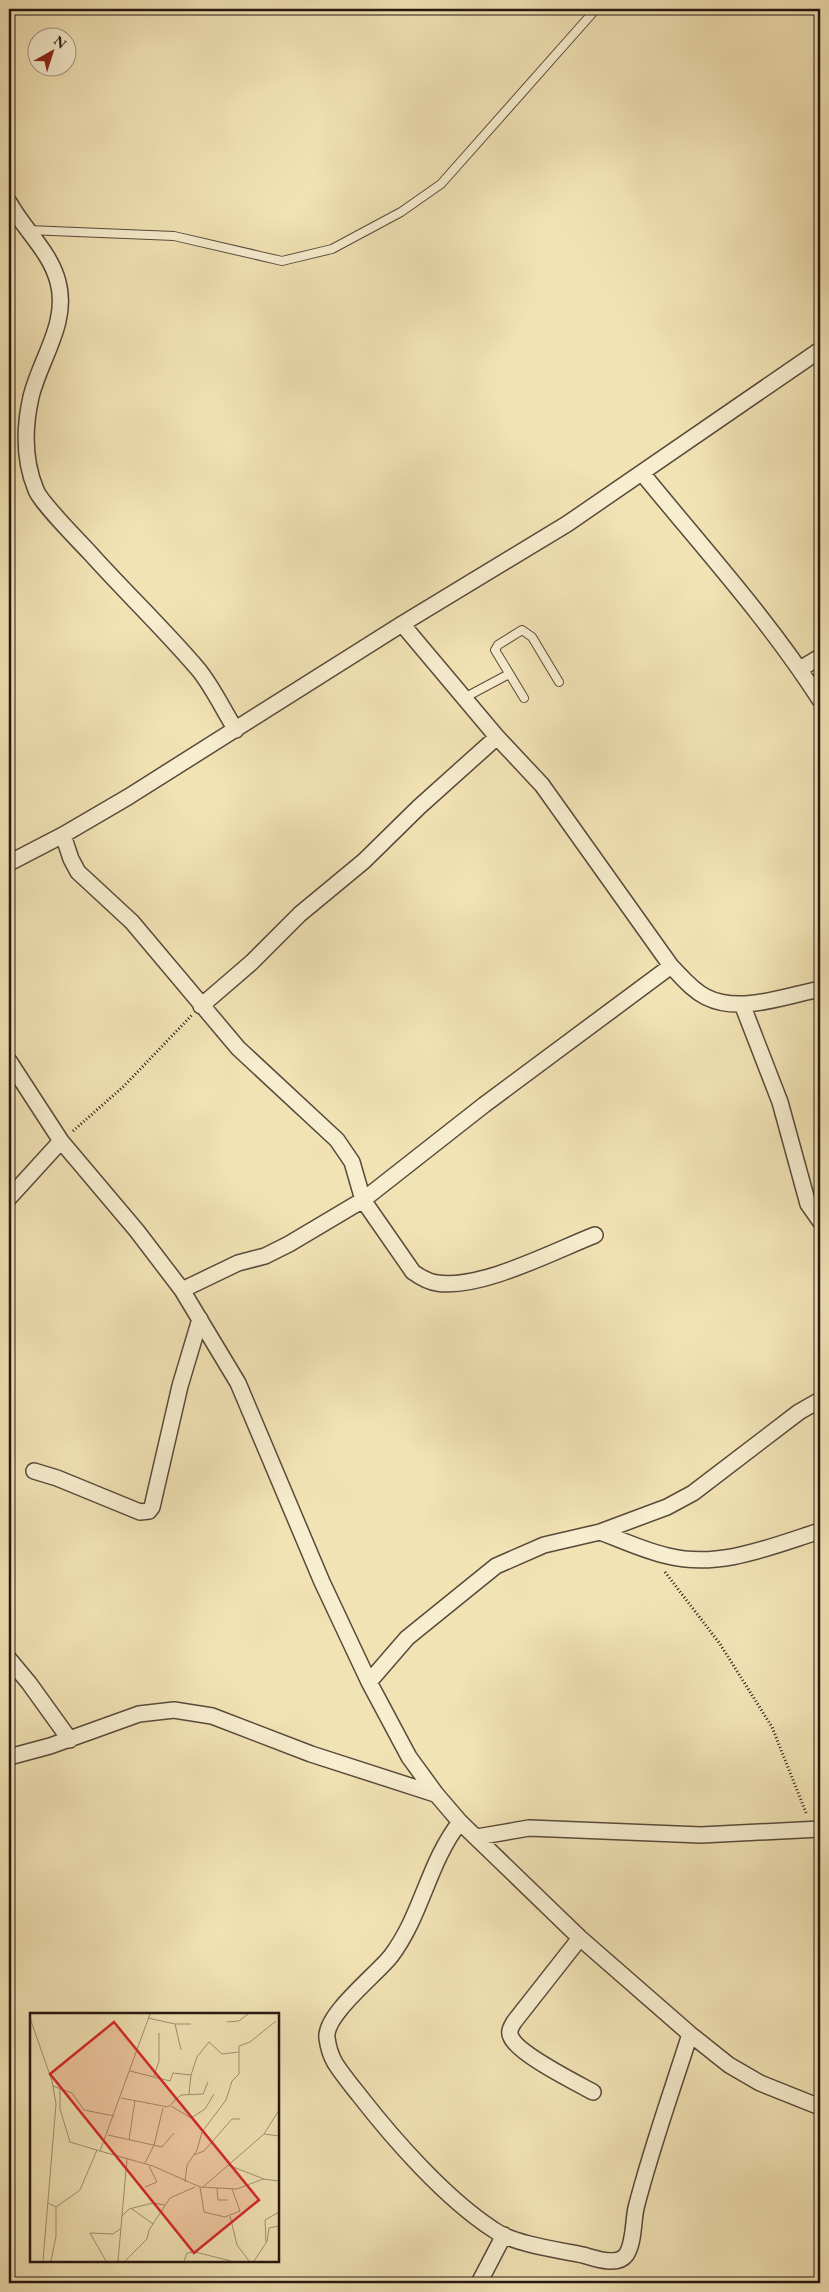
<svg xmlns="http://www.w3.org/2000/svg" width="829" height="2292" viewBox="0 0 829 2292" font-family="'EB Garamond',serif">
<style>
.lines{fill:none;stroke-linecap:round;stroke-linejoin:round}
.lane-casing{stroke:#584a3a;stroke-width:10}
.street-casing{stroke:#584a3a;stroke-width:18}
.path{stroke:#241711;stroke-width:3;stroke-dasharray:1 2.5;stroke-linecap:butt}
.lane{stroke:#f7edcf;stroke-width:8}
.street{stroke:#f7edcf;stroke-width:15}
.inset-road{fill:none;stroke:#a09173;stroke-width:1}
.view{fill:#d62828;fill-opacity:0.15;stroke:#d62828;stroke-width:2.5}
.inset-edge{fill:none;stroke:#241711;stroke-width:2.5}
</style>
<rect width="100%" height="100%" fill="#f2e3b5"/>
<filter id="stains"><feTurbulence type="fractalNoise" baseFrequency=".004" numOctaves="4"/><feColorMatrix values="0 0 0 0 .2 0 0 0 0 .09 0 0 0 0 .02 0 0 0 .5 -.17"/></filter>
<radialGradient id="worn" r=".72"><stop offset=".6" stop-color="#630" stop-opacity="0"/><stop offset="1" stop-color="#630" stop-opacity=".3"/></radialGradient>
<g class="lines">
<defs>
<path id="lane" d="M28,230L174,236L282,261L332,249L401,212L441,184L596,9
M464,698L509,674
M524,698L495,650L498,645L522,630L532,637L559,682"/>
<path id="street" d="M9,202C24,230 50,251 58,282C69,323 40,359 31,397C24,428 24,461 36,490C41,503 78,540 90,553C125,592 164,629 198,669C213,687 223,710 236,730
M642,473C703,548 768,619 820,700
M402,624L497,737L542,785L671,966C682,977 692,990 706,997C739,1014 786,996 820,989
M800,669L820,657
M63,835L71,859L78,872L132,922L238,1048L337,1140L352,1162L363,1200L413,1272C420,1277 428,1282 437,1283C480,1290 554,1251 595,1235
M9,863L63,835L128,797L402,624L567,524L820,350
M742,1004L780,1102L808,1204L820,1221
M201,1006L252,962L300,914L364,861L419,807L497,737
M9,1061L61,1141L137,1231L182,1290L238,1383L322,1582L369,1682L409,1757L436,1794L460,1822L580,1938L690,2034L729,2065L760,2083L820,2107
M9,1198L61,1141
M182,1290L238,1263L265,1256L289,1244L363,1200L484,1105L671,966
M34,1471L57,1478L140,1512L149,1511L152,1507L180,1386L200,1319
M600,1532C622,1540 645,1551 668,1556C720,1569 772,1546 820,1531
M9,1659L29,1683L70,1740
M369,1682L407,1638L496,1566L544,1545L600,1532L667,1507L693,1493L799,1412L820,1400
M9,1757L50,1746L139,1714L174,1710L212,1716L311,1754L435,1794
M460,1822C428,1863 422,1915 391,1956C377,1974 324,2015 327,2038C328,2046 331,2056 335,2063C342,2074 351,2085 359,2095C394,2140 446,2199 494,2230C514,2244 558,2250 583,2255C594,2258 617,2267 626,2255C634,2244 633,2222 636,2208C651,2149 672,2091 690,2034
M477,1837L529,1828L701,1835L820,1829
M580,1938L514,2022C511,2027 508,2032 511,2037C518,2054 575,2082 593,2092
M479,2283L504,2235"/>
</defs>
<!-- lane casing -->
<use href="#lane" class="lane-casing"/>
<!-- street casing -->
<use href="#street" class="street-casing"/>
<!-- path -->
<path class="path" d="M73,1131L124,1086L192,1015
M665,1572L720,1644L772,1727L807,1815"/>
<!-- lane -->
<use href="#lane" class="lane"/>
<!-- street -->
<use href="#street" class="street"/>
</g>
<!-- overview -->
<g transform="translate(30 2013)">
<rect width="249" height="249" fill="#f2e3b5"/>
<path class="inset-road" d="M120,1L70,138L123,153L170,174L207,176L233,166L249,168M0,5L22,68L26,91L13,248M118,5L145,11H161M197,9L209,8L218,1M145,11L151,37M100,58L140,68L143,60L161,62M124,63L129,48V20M23,73L42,80L54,97L84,103M30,75V96L40,129L70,138M159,81L161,62L167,44L179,29L192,41L209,39M91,85L138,94L151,82L173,81L178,69M141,93L161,105L175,96L184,81M234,121L249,123M78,122L132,134L144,120M99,127L105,87M164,142L174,138L202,106H210M115,150L124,132L133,95M198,152L234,166M155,169L157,152L167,137L172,119L196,87L202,68L209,61V33L220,29L246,8M115,174L127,169L119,153M170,174L174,199L195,204L210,198L202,176M173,174L234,121L249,97M187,175L188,187H198M18,190L26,194L50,177L67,137M102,196L123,211M200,203L207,232L219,248M91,204L99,196L123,190L135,192M237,229L239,215L249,213M21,248L26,223V194M76,248L60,220L83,221L90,216M88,248L97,146M95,248L117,226L119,217L140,185L165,174M154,248L157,240L165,239L201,248M224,248L236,230L235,207L249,199"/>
<path class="view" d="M84,9L229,187L164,240L20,61Z"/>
<rect width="249" height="249" class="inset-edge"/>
</g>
<!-- margin -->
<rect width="829" height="2292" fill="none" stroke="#f2e3b5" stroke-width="30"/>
<rect x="10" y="10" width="809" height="2272" fill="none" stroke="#241711" stroke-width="2.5"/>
<rect x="15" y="15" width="799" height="2262" fill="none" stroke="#241711"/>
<!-- north arrow -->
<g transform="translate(52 52) rotate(39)"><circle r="24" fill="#f7edcf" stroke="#a39783"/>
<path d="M0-4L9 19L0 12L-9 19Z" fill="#8f2418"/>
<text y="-8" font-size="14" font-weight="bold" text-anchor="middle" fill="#241711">N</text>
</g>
<rect width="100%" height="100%" filter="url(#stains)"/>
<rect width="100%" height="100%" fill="url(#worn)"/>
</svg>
